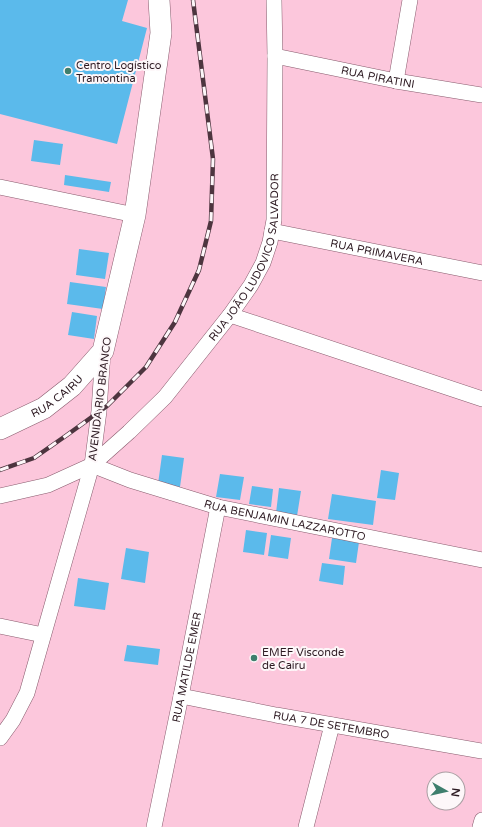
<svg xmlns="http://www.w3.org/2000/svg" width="482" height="827" viewBox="0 0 482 827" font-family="'Varela Round',sans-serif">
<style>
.building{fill:#5bbaeb}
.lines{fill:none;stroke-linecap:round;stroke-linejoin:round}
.street-casing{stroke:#885b6d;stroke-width:16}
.secondary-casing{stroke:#885b6d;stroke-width:22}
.street{stroke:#fff;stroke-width:15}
.secondary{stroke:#fff;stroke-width:21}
.rail-casing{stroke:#4d353f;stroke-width:4.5}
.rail{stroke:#fdf7f9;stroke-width:3;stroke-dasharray:9;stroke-linecap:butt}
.poi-dot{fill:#3e7e6d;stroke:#fdf7f9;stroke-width:1.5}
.labels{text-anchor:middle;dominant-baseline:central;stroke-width:4;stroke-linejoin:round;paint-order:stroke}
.poi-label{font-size:11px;fill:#2d1a22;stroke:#fdf7f9;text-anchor:start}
.street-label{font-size:11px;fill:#2d1a22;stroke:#fdf7f9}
</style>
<rect width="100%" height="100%" fill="#fcc7dc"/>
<!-- building -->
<path class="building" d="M0,0H128L122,21L147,28L117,144L0,114Z
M34,140L63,144L60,165L31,161Z
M65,175L111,182L109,192L64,185Z
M79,249L109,253L105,279L76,275Z
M70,282L106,287L103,309L67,304Z
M72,312L97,316L94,339L68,335Z
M162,455L184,458L180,487L158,484Z
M381,470L399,473L395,500L377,498Z
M220,474L244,477L240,500L216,497Z
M252,486L273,489L271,507L249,504Z
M279,488L301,491L297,516L276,513Z
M332,494L376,501L373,525L328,519Z
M246,530L267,533L264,555L243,552Z
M271,535L291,538L288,559L268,556Z
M332,538L359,542L356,563L329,559Z
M126,548L149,552L145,583L121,579Z
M322,563L345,566L343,585L319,581Z
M78,578L109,583L105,610L74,606Z
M127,645L160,649L158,665L124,661Z"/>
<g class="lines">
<defs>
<g id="street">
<path id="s1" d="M275,56L396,81L482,95"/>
<path d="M396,81L410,0"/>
<path d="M0,187L135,215"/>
<path id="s2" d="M272,231L482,273"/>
<path d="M230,315L482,399"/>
<path id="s3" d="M92,465L130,480L218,507L482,560"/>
<path id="s4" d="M0,496L48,485L92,465L129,432L165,397L230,315L251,285L263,263L270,242L274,220L275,56L274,0"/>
<path d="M0,626L43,635"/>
<path id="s5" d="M181,696L276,715L482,751"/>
<path d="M0,738L13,720L27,693L92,465L99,411L103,351"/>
<path id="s6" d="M154,827L181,696L218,507"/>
<path d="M306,827L332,725"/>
<path d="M480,827L482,820"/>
</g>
<g id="secondary">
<path id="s7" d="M0,429L44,408L72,386L103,351L135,215L161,33L159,0"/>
</g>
</defs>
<!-- street casing -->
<use href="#street" class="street-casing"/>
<!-- secondary casing -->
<use href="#secondary" class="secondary-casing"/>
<!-- street -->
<use href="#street" class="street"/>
<!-- secondary -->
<use href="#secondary" class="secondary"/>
<defs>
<path id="rail" d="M0,470L34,458L67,435L107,406L146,367L175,322L199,270L211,221L213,159L193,0"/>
</defs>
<!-- rail casing -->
<use href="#rail" class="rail-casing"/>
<!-- rail -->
<use href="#rail" class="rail"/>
</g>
<!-- markers -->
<g class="poi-dot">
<circle cx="68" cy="71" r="4"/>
<circle cx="254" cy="658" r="4"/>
</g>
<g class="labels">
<!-- poi labels -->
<g class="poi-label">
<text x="76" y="65">Centro Logístico<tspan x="76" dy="13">Tramontina</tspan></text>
<text x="262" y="652">EMEF Visconde<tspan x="262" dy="13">de Cairu</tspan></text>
</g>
<!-- street labels -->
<g class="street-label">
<text stroke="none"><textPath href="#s1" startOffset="105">RUA PIRATINI</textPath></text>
<text stroke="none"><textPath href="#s2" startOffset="107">RUA PRIMAVERA</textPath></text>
<text stroke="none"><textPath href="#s4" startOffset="363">RUA JOÃO LUDOVICO SALVADOR</textPath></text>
<text stroke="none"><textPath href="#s7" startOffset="66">RUA CAIRU</textPath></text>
<text transform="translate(100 399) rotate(-83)">AVENIDA RIO BRANCO</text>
<text stroke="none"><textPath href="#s3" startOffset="201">RUA BENJAMIN LAZZAROTTO</textPath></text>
<text stroke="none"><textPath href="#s6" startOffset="163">RUA MATILDE EMER</textPath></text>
<text stroke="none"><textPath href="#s5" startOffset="153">RUA 7 DE SETEMBRO</textPath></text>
</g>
</g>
<!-- north arrow -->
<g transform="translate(446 791) rotate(98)"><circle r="19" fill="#fdf7f9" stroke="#aa9fa3"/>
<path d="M0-3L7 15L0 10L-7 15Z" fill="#3e7e6d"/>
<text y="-6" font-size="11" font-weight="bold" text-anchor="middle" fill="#2d1a22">N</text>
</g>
</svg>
